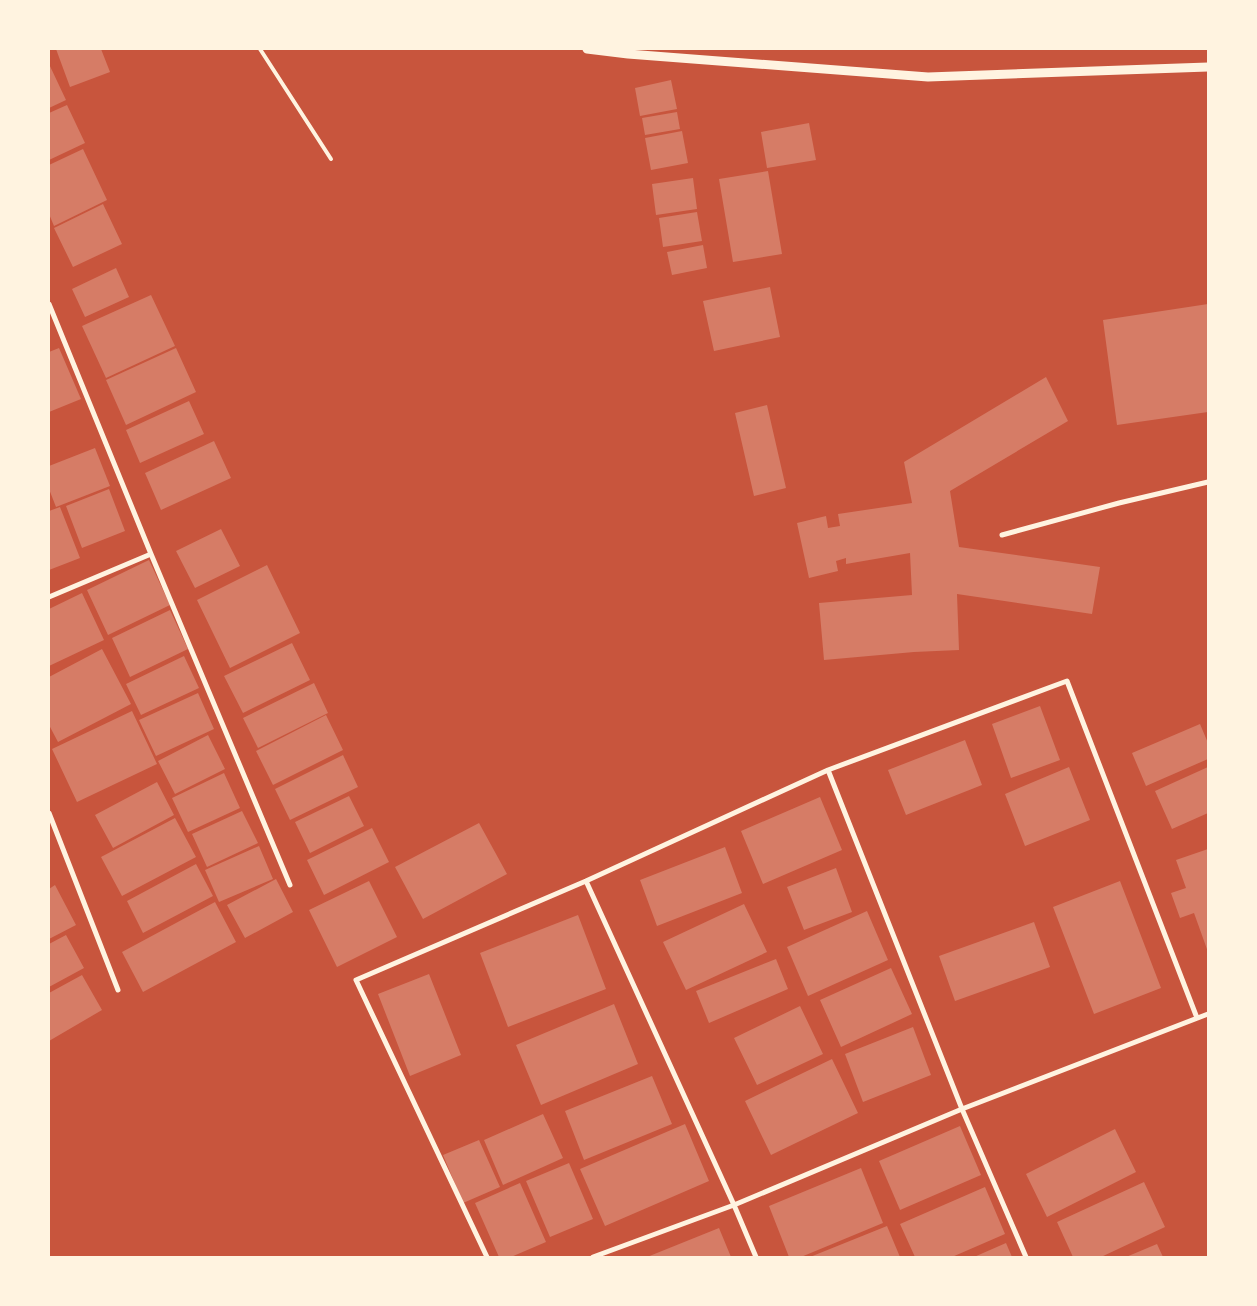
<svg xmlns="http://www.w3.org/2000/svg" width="1257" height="1306" viewBox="0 0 1257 1306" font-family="Ubuntu,sans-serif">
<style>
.building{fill:#d67c66}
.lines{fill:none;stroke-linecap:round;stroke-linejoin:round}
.service{stroke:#fff3e0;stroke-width:4}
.minor{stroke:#fff3e0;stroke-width:5}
.tertiary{stroke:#fff3e0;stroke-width:9}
</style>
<rect width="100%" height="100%" fill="#c8553d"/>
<!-- building -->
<path class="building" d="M56,49H101L110,72L70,87Z
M49,64L66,100L49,108Z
M671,80L677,109L640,116L635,88Z
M67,105L85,143L49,160V113Z
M677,112L680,129L645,135L642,118Z
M809,123L816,160L767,168L761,132Z
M682,131L688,163L651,170L645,138Z
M83,149L107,200L54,226L49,214V165Z
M768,171L782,254L733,262L719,179Z
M693,178L697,209L656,215L652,184Z
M103,204L122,244L73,267L54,228Z
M697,212L702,241L663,247L659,218Z
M703,245L707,268L672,275L667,252Z
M116,268L129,297L85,317L72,289Z
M770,287L780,337L714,351L703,301Z
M151,295L175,346L106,378L82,326Z
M1208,304V412L1117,425L1103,320Z
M59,348L81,399L49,412V352Z
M176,348L196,392L126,425L106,380Z
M1046,377L1068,421L950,491L959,547L1100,567L1092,614L957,594L959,650L914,652L824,660L819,603L912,595L910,553L846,564V558L836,561L838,571L809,578L797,523L826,516L828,528L840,526L838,514L912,503L904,462Z
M189,401L204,434L140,463L126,430Z
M767,405L786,488L754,496L735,413Z
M214,441L231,478L161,510L145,473Z
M95,448L110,486L56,507L49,489V466Z
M109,489L125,531L82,548L66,506Z
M60,507L80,558L49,570V511Z
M221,529L240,566L195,588L176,551Z
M149,560L170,605L108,635L87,590Z
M267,565L300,633L230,668L197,600Z
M82,593L104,640L49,666V609Z
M170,610L188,649L130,677L112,638Z
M292,643L310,680L243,713L224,676Z
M102,649L131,704L58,742L49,725V677Z
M184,656L199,688L141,715L126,684Z
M314,683L328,713L258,748L243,718Z
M198,693L214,729L156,756L139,720Z
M1040,706L1060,760L1011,778L992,724Z
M132,711L157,764L77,802L52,749Z
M326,715L343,750L273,785L256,751Z
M1200,724L1208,743V759L1146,786L1132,753Z
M208,735L225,769L175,794L158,761Z
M965,740L982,785L906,815L888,770Z
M343,755L358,787L290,820L275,789Z
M1069,767L1090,820L1025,846L1005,794Z
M1208,767V813L1172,829L1155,791Z
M224,773L240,808L188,832L172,798Z
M157,782L174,815L113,848L95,815Z
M349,796L364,826L310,853L295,822Z
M820,797L842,850L763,884L741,831Z
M242,811L258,843L207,867L192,834Z
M175,818L196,857L122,896L101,857Z
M479,823L507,874L423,919L395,867Z
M372,828L389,862L324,895L307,860Z
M259,846L273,879L219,902L205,870Z
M725,847L742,893L657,926L640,880Z
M1208,849V952L1194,913L1180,918L1171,893L1186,888L1176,860Z
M196,864L213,896L143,933L127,901Z
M836,868L852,912L804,930L787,887Z
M276,879L293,912L245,938L227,905Z
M369,881L397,937L337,967L309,910Z
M1120,881L1161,988L1094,1014L1053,907Z
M55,885L76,925L49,939V889Z
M215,902L236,942L143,992L122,952Z
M744,904L767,952L686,990L663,942Z
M867,911L888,960L808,996L787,947Z
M578,915L606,989L508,1027L480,953Z
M1034,922L1050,967L955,1001L939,956Z
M66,935L84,968L49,987V944Z
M776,959L788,989L709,1023L696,991Z
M891,968L912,1014L841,1047L820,1000Z
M429,974L461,1055L410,1076L378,994Z
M82,975L102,1010L49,1041V993Z
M614,1004L638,1064L541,1105L516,1045Z
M800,1006L823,1054L757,1085L734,1038Z
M913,1027L931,1075L863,1102L845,1054Z
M832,1059L858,1113L771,1155L745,1101Z
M652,1076L672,1124L584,1160L565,1111Z
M543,1114L563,1158L503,1185L484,1140Z
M685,1124L709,1181L605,1226L580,1169Z
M960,1126L981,1175L900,1210L879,1161Z
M1115,1129L1136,1172L1047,1217L1026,1174Z
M479,1140L500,1187L463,1203L443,1155Z
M569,1163L593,1219L550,1237L526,1181Z
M861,1168L883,1223L801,1257H789L769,1206Z
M1144,1182L1165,1227L1101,1257H1073L1057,1222Z
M520,1183L546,1242L511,1257H499L475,1203Z
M985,1187L1005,1234L952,1257H915L900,1224Z
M887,1226L900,1257H810Z
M719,1228L731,1257H647Z
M1006,1243L1012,1257H974Z
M1157,1244L1163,1257H1126Z"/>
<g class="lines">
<!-- service -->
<path class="service" d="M260,49L331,159"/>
<!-- minor -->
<path class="minor" d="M49,304L151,554L290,885
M1002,535L1119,503L1208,482
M49,597L151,554
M828,770L962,1109L1026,1257
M49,813L118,990
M586,881L734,1205L756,1257
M487,1257L356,980L586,881L828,770L1067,681L1197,1018
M593,1257L734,1205L962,1109L1208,1014"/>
<!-- tertiary -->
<path class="tertiary" d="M587,49L628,54L928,77L1208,67"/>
</g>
<!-- border -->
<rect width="1257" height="1306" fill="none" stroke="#fff3e0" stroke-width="100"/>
</svg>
